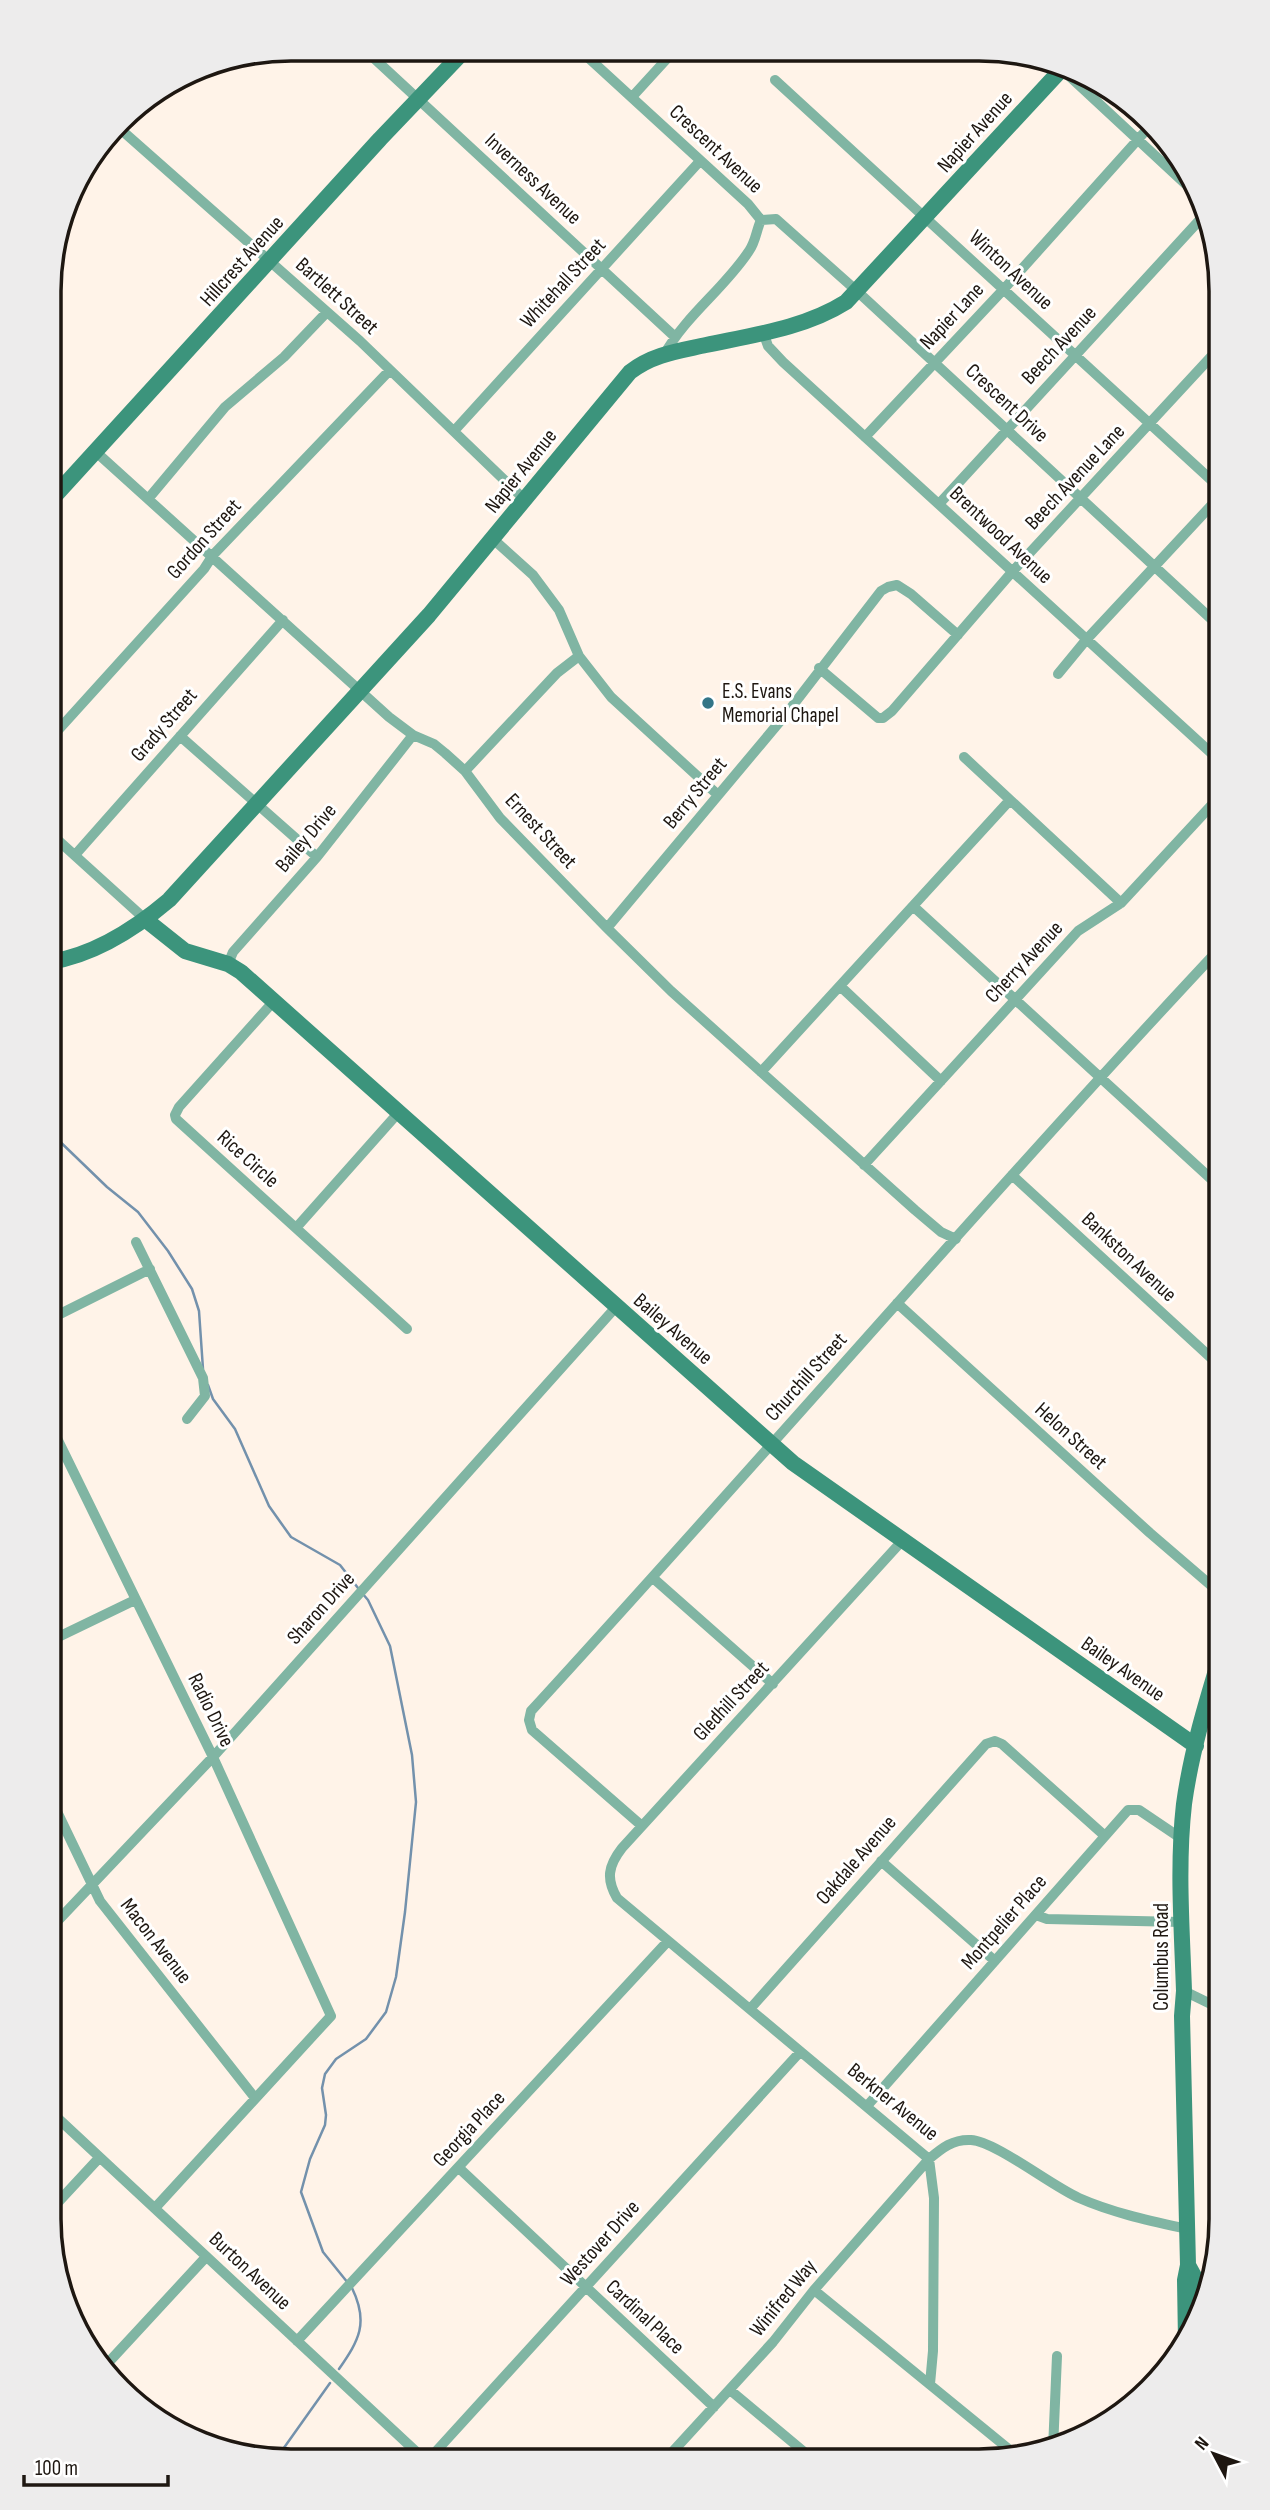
<svg xmlns="http://www.w3.org/2000/svg" width="1270" height="2510" viewBox="0 0 1270 2510" font-family="'Sofia Sans Condensed',sans-serif">
<style>
.lines{fill:none;stroke-linecap:round;stroke-linejoin:round}
.stream{stroke:#7391ac;stroke-width:2.5}
.street{stroke:#80b5a3;stroke-width:10}
.secondary{stroke:#3c947c;stroke-width:16}
.poi-dot{fill:#337587;stroke:#fff;stroke-width:2.5}
.labels{text-anchor:middle;dominant-baseline:central;stroke-width:6;stroke-linejoin:round;paint-order:stroke}
.street-label{font-size:21px;fill:#1e1711;stroke:#fff}
.poi-label{font-size:21px;fill:#1e1711;stroke:#fff;text-anchor:start}
.rim{fill:none;stroke:#1e1711;stroke-width:3.5}
</style>
<rect width="100%" height="100%" fill="#fff3e8"/>
<g class="lines">
<!-- stream -->
<path class="stream" d="M50,1132L107,1187L138,1212L168,1251L192,1289L199,1311L203,1369
M208,1385L213,1399L235,1429L269,1506L281,1523L291,1537L340,1565L358,1588
M348,2283L323,2252L301,2192L310,2159L325,2125L326,2115L322,2088L325,2074L336,2059L366,2039L386,2012L396,1977L405,1912L416,1802L412,1755L390,1646L368,1600L362,1593
M339,2369C359,2340 369,2323 352,2288
M276,2459L330,2383"/>
<!-- street -->
<path class="street" d="M364,49L674,336
M581,51L748,204L761,220
M1066,73L1192,190
M775,80L1221,489
M632,97L674,51
M118,127L360,341L525,500
M761,220L776,219L858,292L1221,628
M763,332L768,346L783,362L1221,762
M664,355C686,315 724,289 749,251C756,241 756,231 761,220
M454,431L700,161
M865,437L1003,290L1150,126
M96,452L389,717L413,735L434,744L445,753L465,771L500,818L607,928L671,991L915,1210L941,1232L956,1239
M148,499L225,407L284,357L327,312
M939,504L1207,212
M493,539L533,575L559,610L579,656L611,697L718,795
M819,668L878,718H883L892,711L1012,572L1221,346
M1058,674L1086,640L1221,495
M180,736L317,857
M51,738L204,569L213,555L390,370
M964,757L1121,903
M465,771L557,673L579,656
M50,833L146,920
M75,855L283,620
M913,906L1221,1188
M607,928L787,713L881,591L888,587L897,585L911,594L958,635
M228,964L233,952L317,857L413,735
M840,986L941,1081
M274,1001L179,1107L175,1115L176,1119L407,1329
M761,1072L1010,800
M864,1165L1078,931L1121,903L1221,795
M1012,1175L1221,1367
M296,1228L399,1112
M136,1242L203,1378L205,1396L187,1419
M897,1303L1150,1533L1221,1594
M50,1319L150,1269
M50,1424L213,1757L331,2016L155,2208
M902,1541L622,1848C608,1866 606,1879 617,1898L929,2159
M653,1578L773,1684
M50,1641L135,1600
M49,1795L100,1901L255,2098
M642,1826L532,1730L529,1720L531,1711C763,1458 987,1197 1221,947
M881,1861L995,1961
M1036,1915L1047,1919L1181,1922
M49,1930L213,1757L616,1307
M1184,1991L1221,2009
M750,2009L986,1744L995,1741L1002,1744L1105,1836
M867,2106L1128,1810H1139L1182,1839
M49,2110L424,2459
M929,2159L934,2198L933,2351L930,2384
M459,2168L714,2407
M49,2212L99,2158
M814,2290L1016,2455
M297,2341L668,1941
M107,2364L206,2257
M730,2390L815,2461
M1053,2449L1057,2356
M429,2459L800,2052
M665,2460L773,2342L814,2290L929,2159C942,2148 953,2139 971,2140C995,2141 1053,2187 1079,2198C1113,2213 1151,2221 1187,2229"/>
<!-- secondary -->
<path class="secondary" d="M51,500L380,139L465,50
M146,920L185,951L228,964L241,972L793,1463L1196,1746
M50,962C94,955 136,928 169,900L429,615L630,372C653,354 679,351 706,345C753,335 805,328 846,302L1060,71
M1188,2265L1194,2276L1203,2309
M1186,2341L1185,2280L1188,2265L1182,2016L1184,1991C1182,1930 1177,1866 1184,1804C1191,1753 1206,1703 1221,1654"/>
</g>
<!-- markers -->
<circle class="poi-dot" cx="708" cy="703" r="7"/>
<g class="labels">
<!-- street labels -->
<g class="street-label">
<text transform="translate(975 132) rotate(-48)">Napier Avenue</text>
<text transform="translate(716 149) rotate(43)">Crescent Avenue</text>
<text transform="translate(533 179) rotate(43)">Inverness Avenue</text>
<text transform="translate(242 261) rotate(-48)">Hillcrest Avenue</text>
<text transform="translate(1011 270) rotate(43)">Winton Avenue</text>
<text transform="translate(563 283) rotate(-47)">Whitehall Street</text>
<text transform="translate(337 296) rotate(42)">Bartlett Street</text>
<text transform="translate(952 316) rotate(-47)">Napier Lane</text>
<text transform="translate(1059 345) rotate(-47)">Beech Avenue</text>
<text transform="translate(1007 403) rotate(43)">Crescent Drive</text>
<text transform="translate(521 471) rotate(-51)">Napier Avenue</text>
<text transform="translate(1075 477) rotate(-47)">Beech Avenue Lane</text>
<text transform="translate(1001 535) rotate(43)">Brentwood Avenue</text>
<text transform="translate(204 539) rotate(-48)">Gordon Street</text>
<text transform="translate(164 725) rotate(-49)">Grady Street</text>
<text transform="translate(695 793) rotate(-50)">Berry Street</text>
<text transform="translate(541 831) rotate(47)">Ernest Street</text>
<text transform="translate(306 838) rotate(-50)">Bailey Drive</text>
<text transform="translate(1024 962) rotate(-47)">Cherry Avenue</text>
<text transform="translate(248 1159) rotate(42)">Rice Circle</text>
<text transform="translate(1129 1257) rotate(43)">Bankston Avenue</text>
<text transform="translate(673 1329) rotate(41)">Bailey Avenue</text>
<text transform="translate(806 1377) rotate(-48)">Churchill Street</text>
<text transform="translate(1071 1436) rotate(42)">Helon Street</text>
<text transform="translate(321 1608) rotate(-48)">Sharon Drive</text>
<text transform="translate(1123 1669) rotate(35)">Bailey Avenue</text>
<text transform="translate(731 1701) rotate(-47)">Gledhill Street</text>
<text transform="translate(211 1710) rotate(64)">Radio Drive</text>
<text transform="translate(856 1860) rotate(-49)">Oakdale Avenue</text>
<text transform="translate(1004 1922) rotate(-49)">Montpelier Place</text>
<text transform="translate(156 1941) rotate(52)">Macon Avenue</text>
<text transform="translate(1161 1957) rotate(-90)">Columbus Road</text>
<text transform="translate(893 2102) rotate(39)">Berkner Avenue</text>
<text transform="translate(469 2129) rotate(-47)">Georgia Place</text>
<text transform="translate(600 2243) rotate(-48)">Westover Drive</text>
<text transform="translate(250 2271) rotate(43)">Burton Avenue</text>
<text transform="translate(783 2298) rotate(-51)">Winifred Way</text>
<text transform="translate(645 2317) rotate(43)">Cardinal Place</text>
</g>
<!-- poi labels -->
<g class="poi-label">
<text x="722" y="691">E.S. Evans<tspan x="722" dy="24">Memorial Chapel</tspan></text>
</g>
</g>
<!-- crop -->
<path d="M0 0H1270V2510H0ZM291 61H979A230 230 0 0 1 1209 291V2219A230 230 0 0 1 979 2449H291A230 230 0 0 1 61 2219V291A230 230 0 0 1 291 61Z" fill="#edecec" fill-rule="evenodd"/>
<path class="rim" d="M291 61H979A230 230 0 0 1 1209 291V2219A230 230 0 0 1 979 2449H291A230 230 0 0 1 61 2219V291A230 230 0 0 1 291 61Z"/>
<!-- north arrow -->
<g transform="translate(1214 2454) rotate(311)" stroke="#ffffff" stroke-width="5" paint-order="stroke">
<path d="M0-5L12 26L0 18L-12 26Z" fill="#1e1711"/>
<text y="-10" font-size="19" font-weight="bold" text-anchor="middle" fill="#1e1711">N</text>
</g>
<!-- scale -->
<path d="M24 2475v10h144v-10" fill="none" stroke="#1e1711" stroke-width="3.5"/>
<text x="35" y="2475" font-size="21" fill="#1e1711" stroke="#ffffff" stroke-width="5" paint-order="stroke">100 m</text>
</svg>
